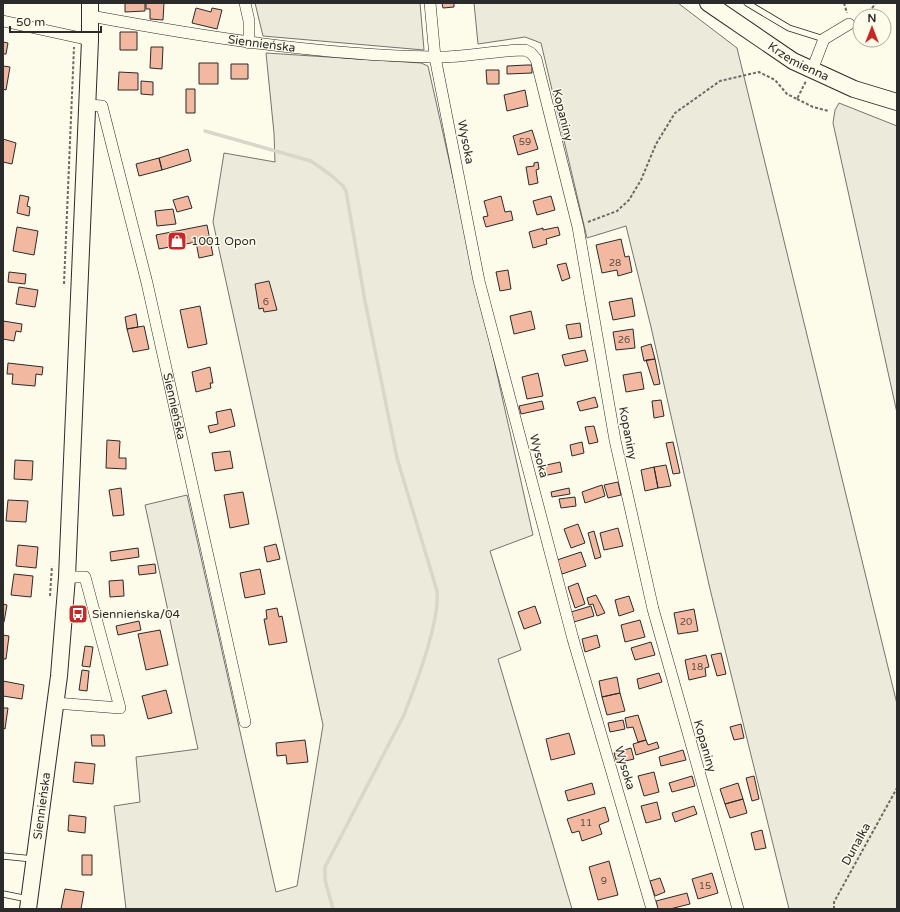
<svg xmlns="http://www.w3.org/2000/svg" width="900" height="912" viewBox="0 0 900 912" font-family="'Varela Round',sans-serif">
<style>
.green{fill:#ecebdb;stroke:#74746e}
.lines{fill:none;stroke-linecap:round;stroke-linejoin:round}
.stream{stroke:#d8d7c9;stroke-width:3.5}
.building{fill:#f2b8a0;stroke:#2b2b2b}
.service-casing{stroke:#2b2b2b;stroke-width:7}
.minor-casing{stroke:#2b2b2b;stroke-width:12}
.secondary-casing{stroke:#2b2b2b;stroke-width:18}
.path{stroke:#6a6964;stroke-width:2;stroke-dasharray:3 2;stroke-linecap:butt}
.service{stroke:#fdfbea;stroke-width:5.5}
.minor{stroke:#fdfbea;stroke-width:11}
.secondary{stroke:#fdfbea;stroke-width:16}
.labels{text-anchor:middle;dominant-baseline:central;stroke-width:3;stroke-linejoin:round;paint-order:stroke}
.number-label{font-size:10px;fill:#5d4e48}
.street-label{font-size:12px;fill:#2b2b2b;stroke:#fdfbea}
.poi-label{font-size:12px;fill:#2b2b2b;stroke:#fdfbea;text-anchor:start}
</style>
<rect width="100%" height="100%" fill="#fdfbea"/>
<!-- green -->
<path class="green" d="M255,3H420L424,50L263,36Z
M474,3H678L737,48L897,704V909H789L710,589L651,327L626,226L587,238L541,43L525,37L478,44Z
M266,53L421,63L428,66L533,535L490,551L521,650L498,659L572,909H126L114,806L140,802L136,757L198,749L145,505L187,495L276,892L297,886L323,725L213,222L224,153L275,162L274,133Z
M839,103L897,126V413L833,123L835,110Z"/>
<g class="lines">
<!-- stream -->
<path class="stream" d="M205,131L311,161L332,176L343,186L346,191L365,301L397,458L437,591C440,622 415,687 403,717L325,867V880L333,909"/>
</g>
<!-- building -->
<path class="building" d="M125,3H145V11L125,12Z
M146,3H164L163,20L150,19V9H146Z
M442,3H454V7L443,8Z
M196,8L211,12L212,8L222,10L217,29L192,23Z
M120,32H137V50H120Z
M3,42L8,43L6,54H3Z
M151,47H163L162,69L150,68Z
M199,63H218V84H199Z
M231,64H248V79H231Z
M527,65H532V73L507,74V66Z
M3,66L10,67L6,90L3,89Z
M486,70H499V84H487Z
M119,72L138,73V90H118Z
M141,81L153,82V95L141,94Z
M186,89H195V113H186Z
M525,90L528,106L507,111L504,95Z
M532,130L538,149L518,155L513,136Z
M3,139L16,143L12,164L3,162Z
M188,149L191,161L162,170L159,158Z
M159,158L162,170L139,176L136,164Z
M538,162L539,169L536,170L538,183L529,185L526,167L534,166V163Z
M20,195L29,197L27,206L30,207L29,216L17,213Z
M188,196L192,208L177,212L173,200Z
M501,196L505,212L511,211L513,220L486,227L483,217L488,216L484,201Z
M551,196L555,210L537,215L533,201Z
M173,209L176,224L157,226L155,211Z
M207,225L213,255L199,258L196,242L159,249L156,235Z
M17,227L38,231L34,255L13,251Z
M558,227L560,235L546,239L547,244L533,248L529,232L543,228V230Z
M621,239L625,257L629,256L632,272L618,276L617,270L602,273L596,245Z
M566,263L570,278L562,281L557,265Z
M508,270L511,289L500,291L496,272Z
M9,272L26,274L25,284L8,282Z
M269,281L277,310L264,312L263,308L259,309L255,284Z
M19,287L38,290L35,307L16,304Z
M632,298L635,316L613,320L609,302Z
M200,306L207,344L188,348L180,310Z
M531,311L535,329L514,334L510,316Z
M136,314L138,327L127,329L125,317Z
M3,321L22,324L21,332L16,331L14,341L3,339Z
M580,323L582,337L569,339L566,325Z
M144,326L149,349L133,352L127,329Z
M633,329L635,348L616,350L613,332Z
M651,344L655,359L644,361L641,347Z
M585,350L588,361L565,366L562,355Z
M655,359L660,384L654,385L646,360Z
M8,363L43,367L42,375L36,374L35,386L12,384L13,374H7Z
M210,367L213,383H210L211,388L196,392L192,372Z
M641,372L644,389L626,392L623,375Z
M538,373L543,396L527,399L522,377Z
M595,397L598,407L580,411L577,402Z
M661,400L664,416L654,418L652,401Z
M542,401L544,409L521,414L519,406Z
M231,409L235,426L210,433L208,426L218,424L216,412Z
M594,426L598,442L589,444L585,427Z
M107,440L120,441L119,458H126V469L106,468Z
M582,442L584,453L572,456L570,445Z
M673,442L680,473L673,474L666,443Z
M230,451L233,468L215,471L212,453Z
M15,460L33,461L32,480L14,479Z
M560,462L562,472L543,476L542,466Z
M666,465L671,486L658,488L654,467Z
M654,467L658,488L645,491L641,470Z
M618,482L621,495L608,498L604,485Z
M602,485L605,496L585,503L582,492Z
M121,488L124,515L113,516L109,490Z
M569,488L570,494L552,497L551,492Z
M243,492L249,524L230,528L224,495Z
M575,497L576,506L561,508L559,499Z
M8,500L28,501L26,522L6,521Z
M578,524L585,543L571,548L564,529Z
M618,528L623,546L604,550L600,533Z
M594,531L601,557L595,559L588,533Z
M276,544L280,559L267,562L264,547Z
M18,545L38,547L36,568L16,566Z
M138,548L139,557L111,561L110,552Z
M581,552L586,566L562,574L557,560Z
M155,564L156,573L139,575L138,566Z
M260,569L265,594L245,598L240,573Z
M14,574L33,576L31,597L11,595Z
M123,580L124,596L110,597L109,581Z
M578,583L585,604L575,608L568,587Z
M596,595L605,613L597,616L593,604L589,605L587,598Z
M629,596L634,611L619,616L615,600Z
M3,604L7,605L4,622L3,621Z
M535,606L541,623L524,629L518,612Z
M591,606L594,616L574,622L571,612Z
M277,608L279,617L282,616L287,642L269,645L264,619H267L266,610Z
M694,609L698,631L678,634L674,613Z
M640,620L645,637L625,642L621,625Z
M139,621L141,630L118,635L116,626Z
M160,630L168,665L146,670L138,634Z
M3,635L9,636L6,659H3Z
M597,635L600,647L585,652L582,639Z
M651,642L655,655L635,660L631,648Z
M85,646L93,647L90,667L82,666Z
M721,653L726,674L717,676L711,655Z
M706,655L709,667L705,668L706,676L689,680L685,660Z
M82,670L89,671L87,691L79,690Z
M659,673L662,682L639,689L637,679Z
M617,677L620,693L602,697L599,681Z
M3,681L24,685L22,699L3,696Z
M166,690L172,713L148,719L142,696Z
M620,693L625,711L607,715L602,697Z
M3,708H8L5,729L3,728Z
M638,715L646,740L638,742L633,727L627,728L625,718Z
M623,720L625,729L610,732L608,723Z
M741,724L744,738L734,740L730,727Z
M569,733L575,754L551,760L546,739Z
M91,735H104L105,746H92Z
M305,740L308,762L287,764L286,755L277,756L276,743Z
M646,740L648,745L657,742L659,748L636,755L633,744Z
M631,748L634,759L617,763L614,753Z
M683,750L686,760L661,766L659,757Z
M75,762L95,764L93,784L73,782Z
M654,772L659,792L644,796L638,776Z
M692,776L695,786L672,792L669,783Z
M754,776L759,799L752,801L746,778Z
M592,783L595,794L568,801L565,791Z
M738,783L743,799L725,804L720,789Z
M743,799L747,813L730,818L725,804Z
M657,802L661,819L646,823L641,806Z
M694,806L697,814L675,822L672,813Z
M605,807L609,821L599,825L602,834L582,841L579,831L572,833L567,819Z
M69,815L86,817L85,833L68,831Z
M762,830L766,848L755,850L751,833Z
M82,855H92V875H82Z
M609,861L618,895L598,900L589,867Z
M712,873L718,893L698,899L692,879Z
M660,878L665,892L655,896L650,881Z
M65,889L84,892L81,909H61Z
M687,893L690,904L670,909H658L656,901Z"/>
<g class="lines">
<defs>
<path id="service" d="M747,3L789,28L824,39
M3,856L33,859
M3,894L28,899"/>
<g id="minor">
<path d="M245,3L249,21V43"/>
<path d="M430,3L435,57L479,281L573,639L652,909"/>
<path id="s1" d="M91,16C204,37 318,55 434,57C464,58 494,50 525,50L531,53L536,59L578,227L615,440L653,609L738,909"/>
<path d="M3,21L90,40"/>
<path d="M812,70L824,39L849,24"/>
<path id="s2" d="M88,105L102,106L147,283L245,722"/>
<path d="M55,703L120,708L85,577H67"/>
</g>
<g id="secondary">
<path id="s3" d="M708,3L793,61L854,89L897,102"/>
<path id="s4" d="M28,909L59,676L67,577L90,40V3"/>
</g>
</defs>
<!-- service casing -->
<use href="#service" class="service-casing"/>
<!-- minor casing -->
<use href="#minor" class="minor-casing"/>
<!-- secondary casing -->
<use href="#secondary" class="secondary-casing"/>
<!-- path -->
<path class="path" d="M844,3L847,13
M866,16L876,3
M797,99L813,107L829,111
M588,222L617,211L629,200L641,180L656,144L675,113L720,81L759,72L775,80L787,94L797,99L806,81
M64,284L74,47
M50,596L52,566
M834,909V902L897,788"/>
<!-- service -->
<use href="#service" class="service"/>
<!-- minor -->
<use href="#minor" class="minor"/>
<!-- secondary -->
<use href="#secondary" class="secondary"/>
</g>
<!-- icons -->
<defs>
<symbol id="shop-square" viewBox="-11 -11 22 22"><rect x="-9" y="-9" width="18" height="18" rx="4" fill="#c62828" stroke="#fdfbea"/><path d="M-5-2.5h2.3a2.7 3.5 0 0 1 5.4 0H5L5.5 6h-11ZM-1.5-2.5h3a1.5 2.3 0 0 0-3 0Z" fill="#fff"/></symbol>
<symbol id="bus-square" viewBox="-11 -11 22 22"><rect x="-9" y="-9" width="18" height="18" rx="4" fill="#c62828" stroke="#fdfbea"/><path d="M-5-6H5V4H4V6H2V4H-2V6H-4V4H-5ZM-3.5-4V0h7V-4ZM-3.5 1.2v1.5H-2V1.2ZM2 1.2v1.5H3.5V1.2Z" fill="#fff"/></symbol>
</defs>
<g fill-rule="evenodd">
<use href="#shop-square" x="166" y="230" width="22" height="22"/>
<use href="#bus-square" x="67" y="603" width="22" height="22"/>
</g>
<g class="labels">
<!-- number labels -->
<g class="number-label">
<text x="525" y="142">59</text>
<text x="615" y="263">28</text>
<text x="266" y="302">6</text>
<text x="624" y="340">26</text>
<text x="686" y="622">20</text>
<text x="697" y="667">18</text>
<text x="586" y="823">11</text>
<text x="604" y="881">9</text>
<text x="705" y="886">15</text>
</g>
<!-- street labels -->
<g class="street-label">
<text stroke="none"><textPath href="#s1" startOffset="173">Siennieńska</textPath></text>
<text stroke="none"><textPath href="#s3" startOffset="108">Krzemienna</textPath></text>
<text transform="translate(563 115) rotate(76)">Kopaniny</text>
<text transform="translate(466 142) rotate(79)">Wysoka</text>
<text stroke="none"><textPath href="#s2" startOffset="323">Siennieńska</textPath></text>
<text transform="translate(628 433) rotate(79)">Kopaniny</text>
<text transform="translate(539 456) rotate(76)">Wysoka</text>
<text transform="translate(705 746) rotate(74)">Kopaniny</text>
<text transform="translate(625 768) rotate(73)">Wysoka</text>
<text stroke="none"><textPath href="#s4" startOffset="104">Siennieńska</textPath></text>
<text transform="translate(856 844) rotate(-61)">Dunalka</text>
</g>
<!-- poi labels -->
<g class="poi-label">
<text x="191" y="241">1001 Opon</text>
<text x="92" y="614">Siennieńska/04</text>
</g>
</g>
<!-- border -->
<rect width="900" height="912" fill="none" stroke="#2b2b2b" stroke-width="8"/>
<!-- north arrow -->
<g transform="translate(872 28)"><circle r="19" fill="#fdfbea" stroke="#a9a89e"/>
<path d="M0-3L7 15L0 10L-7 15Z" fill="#c62828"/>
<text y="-6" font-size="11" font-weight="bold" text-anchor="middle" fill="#2b2b2b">N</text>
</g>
<!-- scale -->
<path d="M10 26v6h91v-6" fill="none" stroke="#2b2b2b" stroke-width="2"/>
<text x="16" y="26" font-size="12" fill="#2b2b2b" stroke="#fdfbea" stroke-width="3" paint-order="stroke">50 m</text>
</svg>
